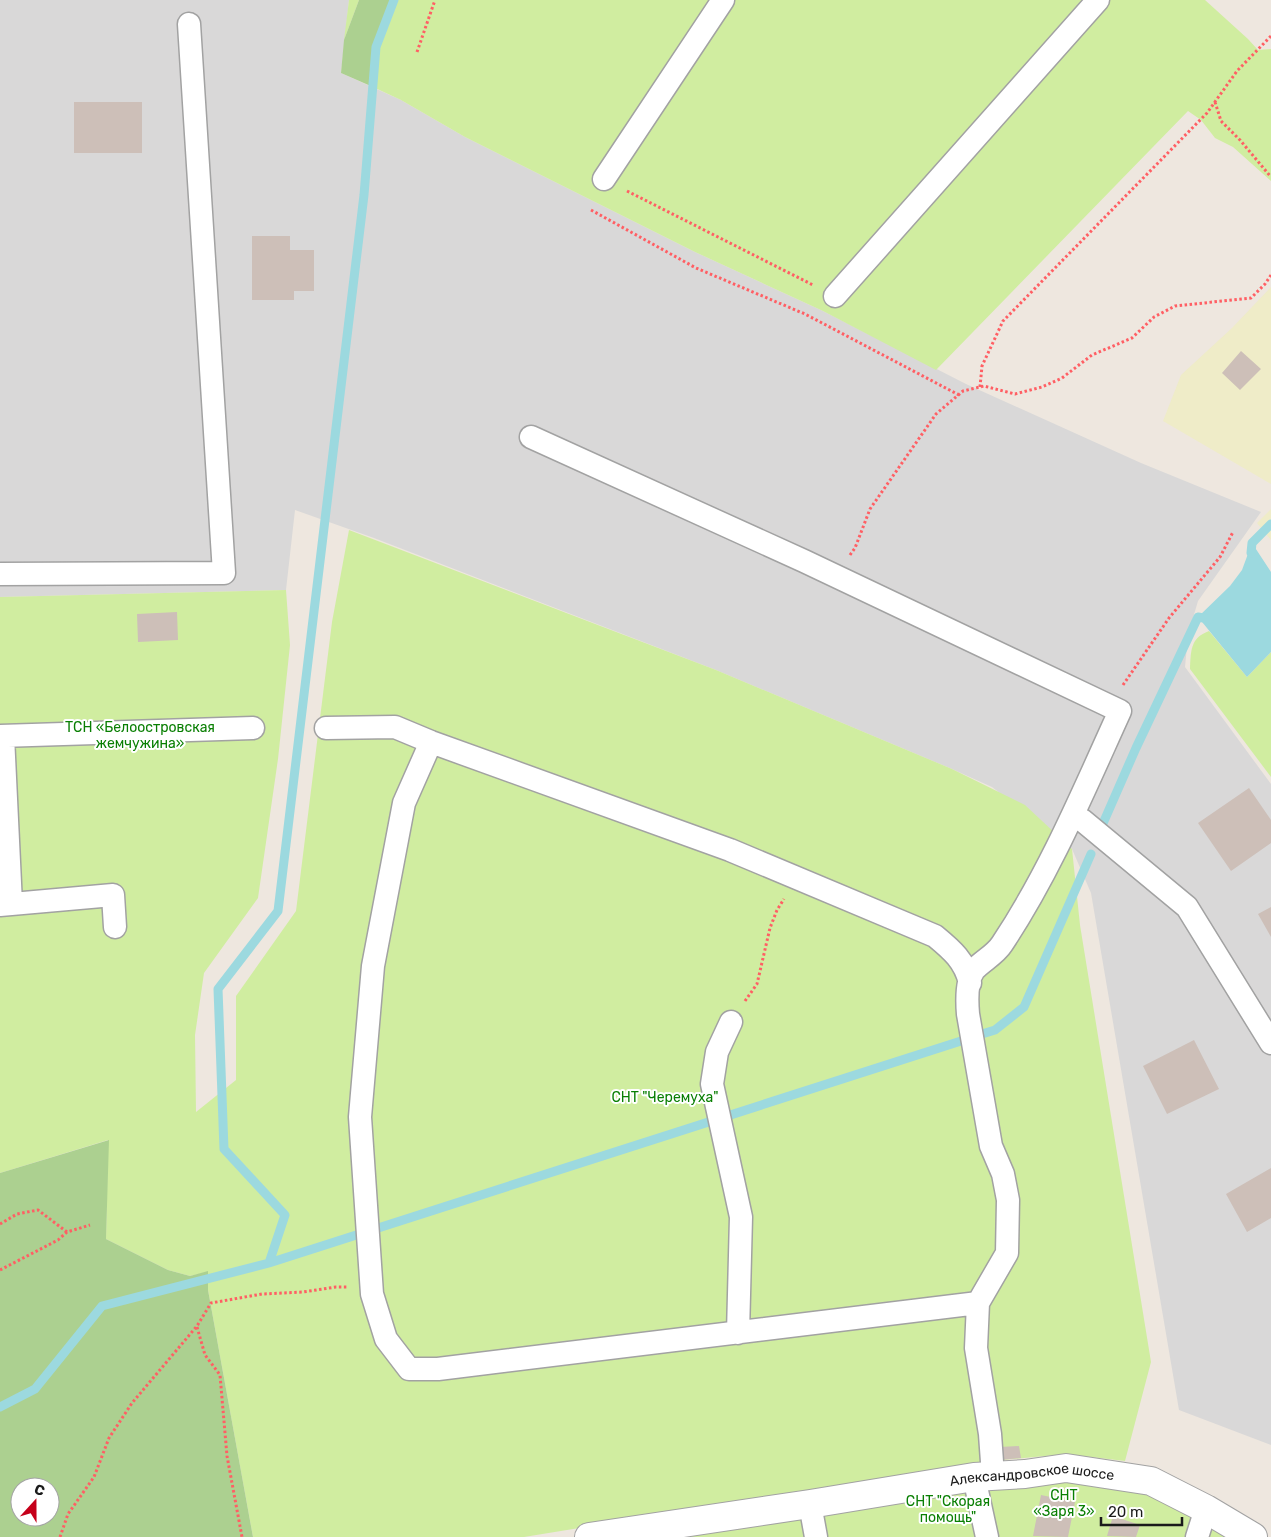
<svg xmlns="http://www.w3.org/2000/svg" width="1271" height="1537" viewBox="0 0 1271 1537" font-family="Rubik,sans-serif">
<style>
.residential{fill:#d9d8d8}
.farmland{fill:#efecc8}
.grass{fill:#d0eda0}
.forest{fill:#acd090;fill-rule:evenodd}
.water{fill:#9cd9df}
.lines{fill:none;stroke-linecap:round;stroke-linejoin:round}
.stream{stroke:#9cd9df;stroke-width:9}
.building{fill:#cdbfb8}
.minor-casing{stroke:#a2a2a2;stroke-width:25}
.tertiary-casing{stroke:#a2a2a2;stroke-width:30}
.path{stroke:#ff5f64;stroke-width:3;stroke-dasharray:2.5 2.5;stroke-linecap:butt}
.minor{stroke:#fff;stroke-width:22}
.tertiary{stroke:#fff;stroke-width:28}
.labels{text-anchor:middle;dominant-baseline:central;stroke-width:4;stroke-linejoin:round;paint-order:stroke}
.park-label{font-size:14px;fill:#097f03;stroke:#fff}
.street-label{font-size:14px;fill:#1b1b1b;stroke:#fff}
</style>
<rect width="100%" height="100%" fill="#eee7df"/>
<!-- residential -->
<path class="residential" d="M0,0H349L341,73L401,100L465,137L695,252L823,311L966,384L1141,463L1261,512L1198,601L1188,635L1185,667L1271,784V1445L1179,1410L1091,893L1072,849L992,787L952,769L716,670L374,538L295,510L286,590L0,597Z"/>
<!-- farmland -->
<path class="farmland" d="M1271,287V484L1163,421L1181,375L1232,328Z
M1271,509V540L1257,523Z"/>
<!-- grass -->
<path class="grass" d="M349,0H359L344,40Z
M394,0H1205L1248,39L1258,50L1271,49V181L1233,147L1215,138L1201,120L1188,111L936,370L823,311L695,252L465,137L401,100L373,87L376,47Z
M349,530L716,670L952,769L1025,805L1072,849L1080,925L1151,1362L1125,1461L1066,1454L991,1461L524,1537H253L208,1290V1272L190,1276L168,1270L106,1239L108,1140L0,1173V597L286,590L290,645L278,759L258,898L204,973L195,1035L196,1112L236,1080V996L296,911L332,622Z
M1209,631L1247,677L1271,652V777L1190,669C1191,651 1190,638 1209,631Z
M971,1478L1151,1481L1253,1537H600Z"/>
<!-- forest -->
<path class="forest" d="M359,0H394L376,47L373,87L341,73L344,40Z
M109,1140L106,1239L168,1270L190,1276L208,1271V1290L253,1537H0V1173ZM20,1487H50V1517H20Z"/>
<!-- water -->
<path class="water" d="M1252,543L1271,572V652L1247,677L1198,617L1230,586L1242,570Z"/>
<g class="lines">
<!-- stream -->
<path class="stream" d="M1251,553L1252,543L1271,524
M1101,828L1136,748L1198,617L1209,619
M982,1034L995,1030L1024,1007L1091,854
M269,1263L285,1215L224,1149L218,989L278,911L364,195L376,47L394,0
M0,1407L35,1389L102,1306L269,1263L961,1041"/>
</g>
<!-- building -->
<path class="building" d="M74,102H142V153H74Z
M252,236H290V250H314V291H294V300H252Z
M1241,351L1261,369L1240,390L1222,373Z
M177,612L178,640L138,642L137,614Z
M1249,788L1271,820V843L1231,871L1198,823Z
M1271,907V937L1258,914Z
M1194,1040L1219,1089L1167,1114L1143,1066Z
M1271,1168V1218L1247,1232L1226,1194Z
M1019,1446L1021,1458L1000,1460V1447Z
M1041,1495L1075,1502L1068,1537L1033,1536Z
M1113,1516L1140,1525L1136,1537L1107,1536Z"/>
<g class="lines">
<defs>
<path id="minor" d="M604,179L723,0
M835,296L1098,0
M531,437L804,561L1120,711C1084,790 1050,872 1002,944C995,955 982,961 974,970C966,981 967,1002 968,1014L991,1146L1003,1174L1008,1200L1007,1253L978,1303L976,1348L990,1434L993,1476
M0,574L224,573L189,24
M326,728L395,727L431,742L730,850L935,936C952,950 965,961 970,983
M0,736L253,728
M3,736L11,904
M431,742L404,803L373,966L360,1117L372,1294L386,1339L409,1369H438L978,1303
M1082,820L1187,907L1271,1043
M0,905L113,895L115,927
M731,1022L717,1052L712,1084L741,1217L738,1333
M974,1477L987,1537
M810,1504L816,1537
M1197,1537L1206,1509"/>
<g id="tertiary">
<path id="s1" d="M589,1537L810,1504L974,1477L1025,1474L1066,1468L1151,1481L1206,1509L1253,1537"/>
</g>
</defs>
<!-- minor casing -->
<use href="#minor" class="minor-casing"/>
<!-- tertiary casing -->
<use href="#tertiary" class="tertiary-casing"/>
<!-- path -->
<path class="path" d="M417,52L435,0
M1215,102L1221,121L1240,140L1271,177
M627,191L813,285
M591,210L696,268L805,314L959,395
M980,387L982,366L1003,321L1207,113L1237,71L1271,36
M850,555L855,548L870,509L936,414L963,391L984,386L1015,394L1042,387L1062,378L1092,355L1132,338L1154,317L1175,306L1251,298L1265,284L1271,275
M1123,685L1169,618L1220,557L1233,532
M745,1001L757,984L770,928L777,910L784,899
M0,1224L17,1214L38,1210L67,1232
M0,1270L58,1240L67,1232L90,1225
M197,1327L205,1355L220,1375L227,1456L242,1537
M60,1537L68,1514L94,1477L109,1438L132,1403L197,1326L211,1303L262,1294L303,1292L336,1287H348"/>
<!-- minor -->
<use href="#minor" class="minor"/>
<!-- tertiary -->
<use href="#tertiary" class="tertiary"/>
</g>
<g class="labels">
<!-- park labels -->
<g class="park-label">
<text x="140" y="727">ТСН «Белоостровская<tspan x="140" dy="16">жемчужина»</tspan></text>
<text x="665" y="1097">СНТ "Черемуха"</text>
<text x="1064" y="1495">СНТ<tspan x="1064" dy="16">«Заря 3»</tspan></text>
<text x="948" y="1501">СНТ "Скорая<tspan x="948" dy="16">помощь"</tspan></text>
</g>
<!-- street labels -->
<g class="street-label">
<text stroke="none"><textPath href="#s1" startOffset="448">Александровское шоссе</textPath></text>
</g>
</g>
<!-- north arrow -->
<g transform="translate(35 1502) rotate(21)"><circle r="24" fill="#ffffff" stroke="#a4a4a4"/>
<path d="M0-4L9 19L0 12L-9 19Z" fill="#c6001a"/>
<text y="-8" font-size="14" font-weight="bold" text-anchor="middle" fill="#1b1b1b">С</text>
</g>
<!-- scale -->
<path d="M1101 1517v8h81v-8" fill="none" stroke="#1b1b1b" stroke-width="2.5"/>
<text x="1108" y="1517" font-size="15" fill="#1b1b1b" stroke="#ffffff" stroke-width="4" paint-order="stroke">20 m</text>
</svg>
